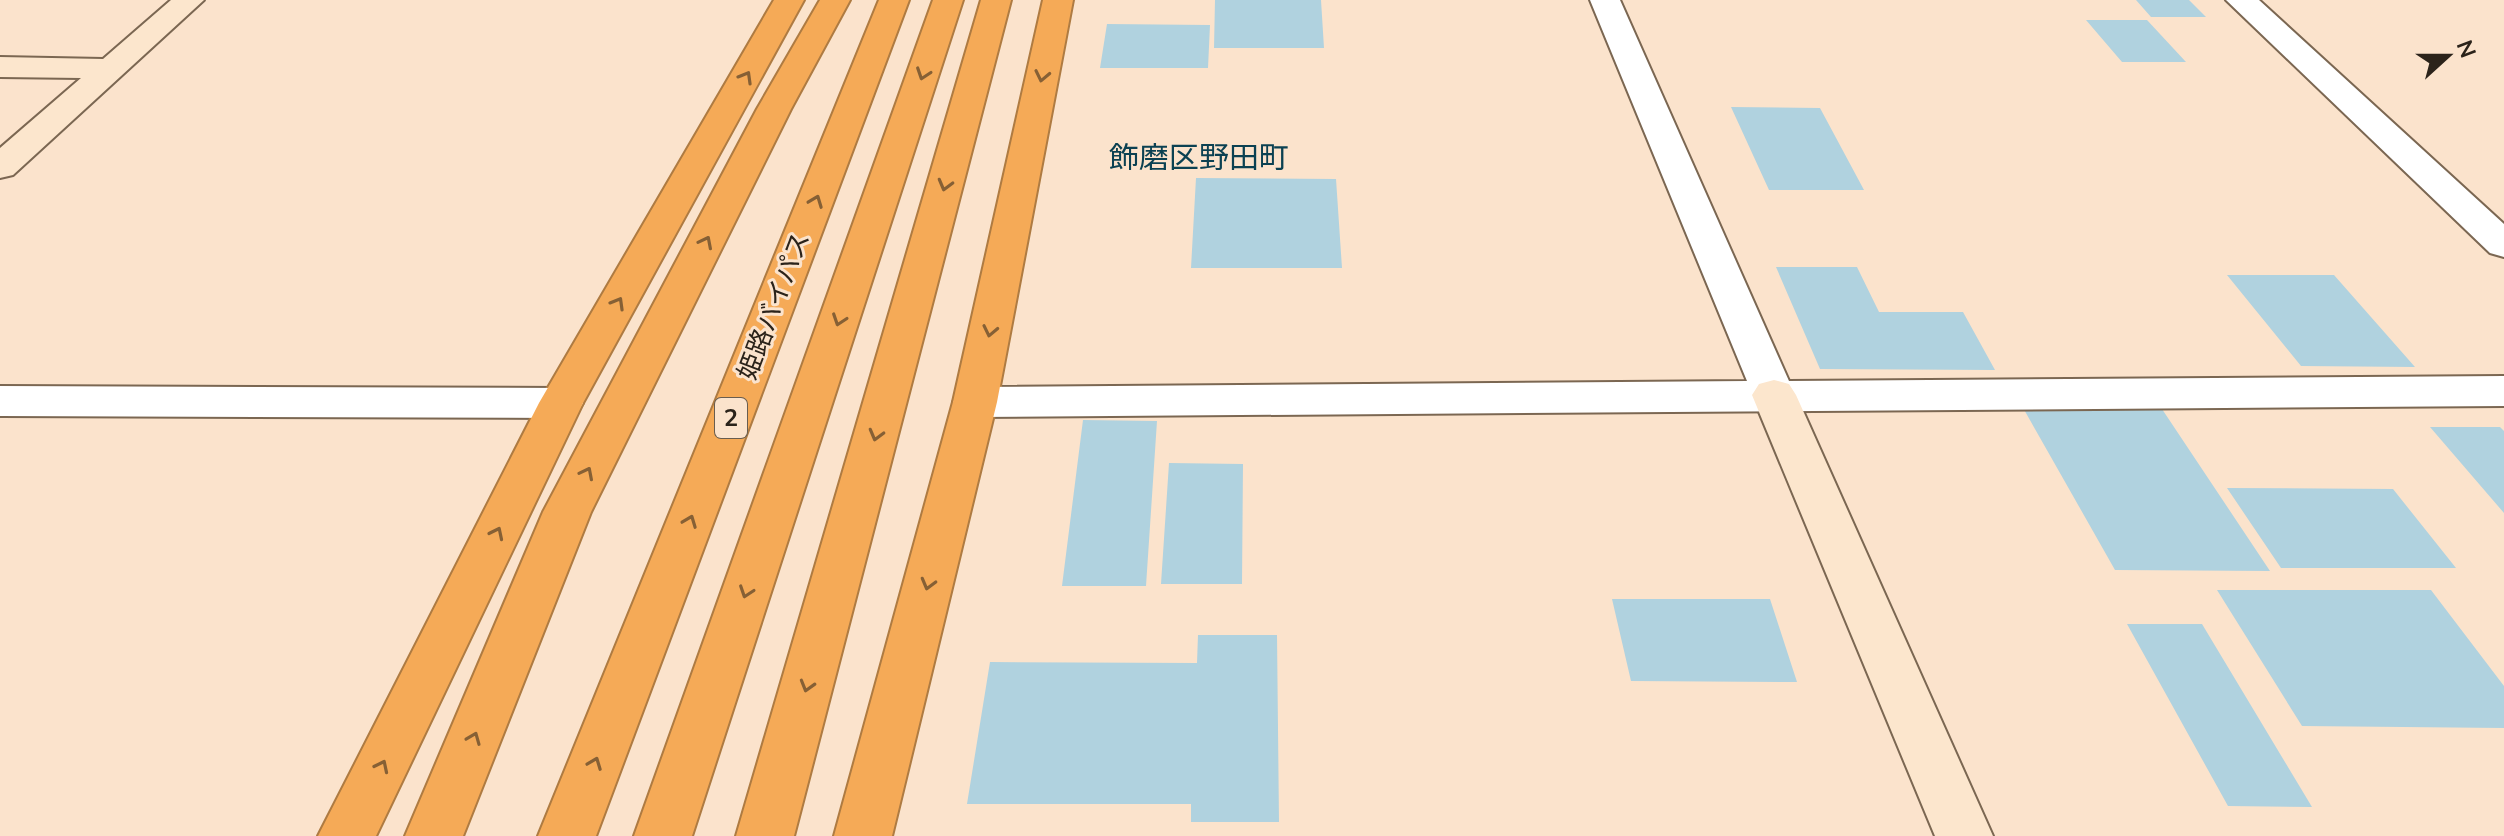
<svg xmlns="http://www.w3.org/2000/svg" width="2504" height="836" viewBox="0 0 2504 836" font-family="'Nunito Sans','Noto Sans JP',sans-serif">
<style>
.building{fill:#b0d2df}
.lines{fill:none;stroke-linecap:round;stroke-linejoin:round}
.street-casing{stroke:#7b6752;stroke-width:4}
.secondary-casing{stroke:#7b6752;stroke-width:4}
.highway-casing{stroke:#ae7b42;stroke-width:4}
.street{fill:#fff;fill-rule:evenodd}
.secondary{fill:#fce6cd;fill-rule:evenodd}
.highway{fill:#f5aa57;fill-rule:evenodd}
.oneway{stroke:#866035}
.labels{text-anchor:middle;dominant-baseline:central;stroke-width:6;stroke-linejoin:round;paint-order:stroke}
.shield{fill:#fbe3cc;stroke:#695d4f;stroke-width:2}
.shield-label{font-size:24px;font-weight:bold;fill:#2b231a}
.street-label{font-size:26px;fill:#2b231a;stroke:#fbe3cc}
.quarter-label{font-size:30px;fill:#0b4152;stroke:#fbe3cc}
</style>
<rect width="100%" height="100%" fill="#fbe3cc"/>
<!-- building -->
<path class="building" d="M1215,0H1321L1324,48H1214Z
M2136,0H2189L2206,17H2151Z
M2086,20H2147L2186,62H2122Z
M1107,24L1210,25L1208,68H1100Z
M1731,107L1820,108L1864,190H1769Z
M1196,178L1336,179L1342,268H1191Z
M1776,267H1857L1879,312H1963L1995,370L1820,369Z
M2227,275H2334L2415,367L2301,366Z
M2022,406H2160L2270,571L2115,570Z
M1083,420L1157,421L1146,586H1062Z
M2430,427H2500L2504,431V513Z
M1169,463L1243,464L1242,584H1161Z
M2227,488L2393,489L2456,568H2281Z
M2217,590H2431L2504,686V728L2302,726Z
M1612,599H1770L1797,682L1631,681Z
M2127,624H2202L2312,807L2228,806Z
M1198,635H1277L1279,822H1191V804H967L990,662L1197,663Z"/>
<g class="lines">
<defs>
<path id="street" d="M1590,0H1620L1789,381L2504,376V406L975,417L960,413L953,402L960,391L975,387L1747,381Z
M2226,0H2259L2504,224V257L2490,253Z
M0,386L561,388L576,392L583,403L576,414L561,418L0,416Z"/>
<path id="secondary" d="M171,0H204L13,175L0,178V148L81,78L0,77V57L103,59Z
M1774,380L1789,384L1796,395L1993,836H1935L1752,395L1759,384Z"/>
<path id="highway" d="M774,0H804L583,403L376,836H318L539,403Z
M820,0H850L791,109L591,512L463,836H405L543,512L757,109Z
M879,0H909L596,836H538Z
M933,0H963L692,836H634Z
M981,0H1011L794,836H736Z
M1043,0H1073L997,402L892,836H834L953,402Z"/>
</defs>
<!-- street casing -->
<use href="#street" class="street-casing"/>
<!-- secondary casing -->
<use href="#secondary" class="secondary-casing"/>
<!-- highway casing -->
<use href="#highway" class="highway-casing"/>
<!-- street -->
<use href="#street" class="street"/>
<!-- secondary -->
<use href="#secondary" class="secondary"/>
<!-- highway -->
<use href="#highway" class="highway"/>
</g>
<!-- one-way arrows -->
<defs><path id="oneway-chevron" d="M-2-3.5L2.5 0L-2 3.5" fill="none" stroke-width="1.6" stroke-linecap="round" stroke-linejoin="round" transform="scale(2)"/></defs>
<g class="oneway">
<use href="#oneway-chevron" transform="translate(923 74) rotate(109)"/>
<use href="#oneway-chevron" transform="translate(1042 76) rotate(102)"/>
<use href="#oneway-chevron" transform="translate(746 77) rotate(-60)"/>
<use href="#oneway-chevron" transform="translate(945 185) rotate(105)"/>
<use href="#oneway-chevron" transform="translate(816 201) rotate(-69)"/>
<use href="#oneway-chevron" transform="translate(706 242) rotate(-63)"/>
<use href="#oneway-chevron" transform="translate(618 303) rotate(-60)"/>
<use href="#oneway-chevron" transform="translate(839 320) rotate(109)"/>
<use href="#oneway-chevron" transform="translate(990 331) rotate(102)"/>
<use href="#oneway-chevron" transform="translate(876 435) rotate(105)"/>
<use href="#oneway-chevron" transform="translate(587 473) rotate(-63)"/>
<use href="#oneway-chevron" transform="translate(690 521) rotate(-69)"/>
<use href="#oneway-chevron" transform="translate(497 533) rotate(-64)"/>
<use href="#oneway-chevron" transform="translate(928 584) rotate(105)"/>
<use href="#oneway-chevron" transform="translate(746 592) rotate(109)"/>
<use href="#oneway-chevron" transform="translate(807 686) rotate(106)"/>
<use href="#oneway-chevron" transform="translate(474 738) rotate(-68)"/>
<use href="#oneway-chevron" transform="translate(595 763) rotate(-69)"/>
<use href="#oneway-chevron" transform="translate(382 766) rotate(-64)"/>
</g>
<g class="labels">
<!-- shield labels -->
<rect class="shield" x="715" y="398" width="32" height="40" rx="6"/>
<g class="shield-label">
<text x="731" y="418">2</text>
</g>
<!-- street labels -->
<g class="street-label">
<text transform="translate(774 306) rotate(-69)">姫路バイパス</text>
</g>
<!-- quarter labels -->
<g class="quarter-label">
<text x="1199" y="158">飾磨区野田町</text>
</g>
</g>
<!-- north arrow -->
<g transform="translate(2448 56) rotate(69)" stroke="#fbe3cc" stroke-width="6" paint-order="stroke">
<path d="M0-6L14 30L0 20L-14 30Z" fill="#2b231a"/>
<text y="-12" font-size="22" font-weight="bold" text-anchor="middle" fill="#2b231a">N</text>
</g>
</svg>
